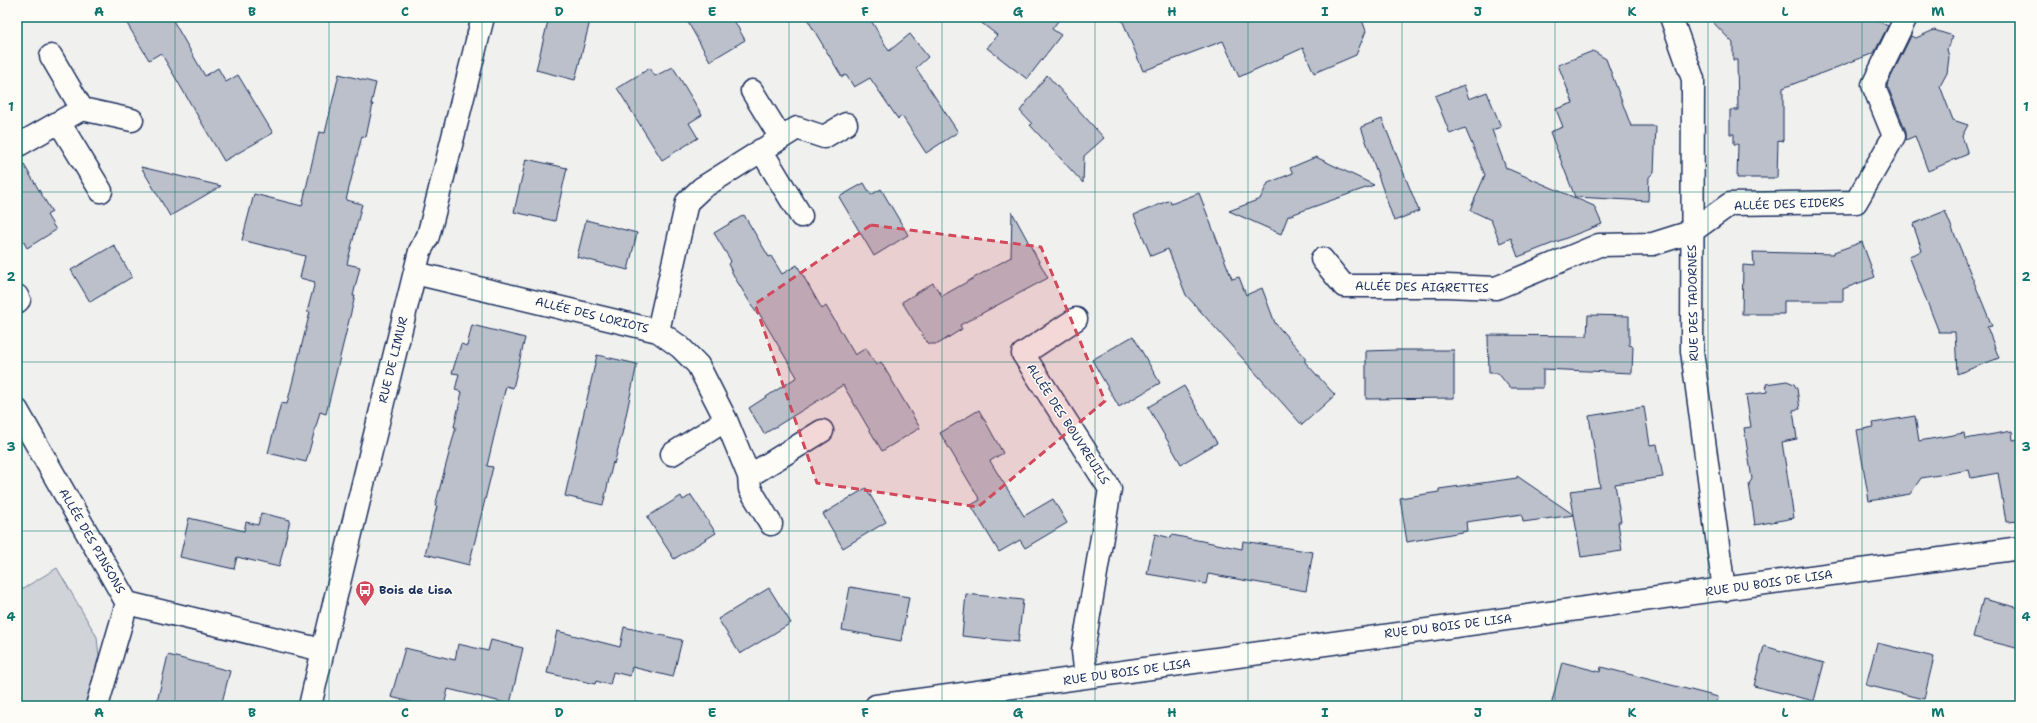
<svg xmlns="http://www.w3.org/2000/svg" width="2037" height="723" viewBox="0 0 2037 723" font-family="'Shantell Sans',sans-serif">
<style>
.green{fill:#d0d3d8;stroke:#76819b}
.building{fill:#bbc0ca;stroke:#1b2f5e}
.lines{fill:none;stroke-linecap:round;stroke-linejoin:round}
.minor-casing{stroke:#1b2f5e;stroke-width:25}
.minor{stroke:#fdfcf7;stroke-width:22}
.marked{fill:#d1495b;fill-opacity:0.2;stroke:#d1495b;stroke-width:3;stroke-dasharray:8 5;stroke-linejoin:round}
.grid{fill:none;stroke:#0f766e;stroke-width:1;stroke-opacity:0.55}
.labels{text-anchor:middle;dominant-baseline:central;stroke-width:3;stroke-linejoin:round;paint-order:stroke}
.street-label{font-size:12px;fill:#1b2f5e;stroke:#fdfcf7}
.poi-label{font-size:12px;font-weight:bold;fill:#1b2f5e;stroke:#fdfcf7;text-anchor:start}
.neatline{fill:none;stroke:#0f766e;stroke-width:1.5}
.grid-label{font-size:13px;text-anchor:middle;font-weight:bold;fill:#0f766e}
</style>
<rect width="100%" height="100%" fill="#f0f0ee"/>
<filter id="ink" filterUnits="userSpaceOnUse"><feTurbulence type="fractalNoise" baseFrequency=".025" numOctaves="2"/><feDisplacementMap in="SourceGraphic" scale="8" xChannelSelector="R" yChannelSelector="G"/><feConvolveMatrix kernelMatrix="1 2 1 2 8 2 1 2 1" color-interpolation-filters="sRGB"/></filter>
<g filter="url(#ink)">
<!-- green -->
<path class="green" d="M57,568L97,637L99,657L85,706H17V592Z"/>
<!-- building -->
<path class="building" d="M123,17H171L205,76L218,68L226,82L238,75L273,133L224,161L161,53L149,60Z
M549,17H591L575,80L536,70Z
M685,17H732L745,40L710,61Z
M806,17H869L889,51L910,34L928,57L916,68L958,132L926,153L902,116L898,119L870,78L854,87L846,75L842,77Z
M974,17H1061L1052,29L1061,35L1027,79L987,48L997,35Z
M1121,17H1361L1366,31L1356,55L1314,73L1303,48L1239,77L1223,41L1143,71Z
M1708,17H1878V21L1888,26L1874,53L1783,88V141L1778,140L1777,178H1737L1738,144H1734V134H1730V110H1738L1737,60H1733V43Z
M1934,30L1953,36L1947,49L1949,57L1947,73L1940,86L1953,120L1968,125L1962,136L1968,154L1928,171L1915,136L1906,140V131L1887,85L1911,36L1916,38Z
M1593,51L1606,59L1631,126H1656L1654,172L1649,177L1648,201L1575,197L1550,132L1563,127L1556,109L1573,103L1558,65Z
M673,67L702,115L689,123L698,138L662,160L617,88L650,68L655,76Z
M339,74L376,83L371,104H373L366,137L362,136L346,200L362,204L347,264L360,267L353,296H355L326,414L320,412L306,462L268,453L281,403L287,404L310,312H307L315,282L300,278L305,256L242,240L254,194L302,206L319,132L325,133Z
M1047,75L1104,138L1084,156L1083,183L1030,125L1032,124L1020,111Z
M1464,85L1469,99L1487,92L1501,127L1492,130L1506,168L1594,206L1602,224L1518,257L1511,238L1500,243L1491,220L1470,210L1485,175L1465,128L1450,134L1435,96Z
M1382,119L1419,211L1394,221L1361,127Z
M1316,157L1374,185L1288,216L1281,234L1229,211L1260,199L1268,183L1293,173L1290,168Z
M17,158H20L52,212L47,215L56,230L27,248L17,230Z
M526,159L567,168L555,221L514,212Z
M141,167L221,186L170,216Z
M864,183L871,195L881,189L908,235L874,256L839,197Z
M1199,193L1232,279L1239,277L1246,295L1262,288L1275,323L1305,357V362L1335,395L1302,425L1186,295L1168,249L1151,256L1134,215L1170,200L1171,204Z
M1945,211L1992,326L1987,327L1999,358L1957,374L1955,332H1939L1909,256L1922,251L1913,224Z
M1012,212L1048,278L960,325L962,329L938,344H928L902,302L933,283L942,296L1011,257Z
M744,215L769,257L771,256L782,274L797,265L822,309L826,306L855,355L866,348L876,365L881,362L920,428L882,451L843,385L764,434L749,408L797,377L759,313L757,314L735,278L728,264L731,261L714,233Z
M586,220L637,233L628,270L577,257Z
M1862,242L1875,277L1843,289V301H1784V314H1742L1743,265L1754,266L1753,252L1834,254V252Z
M114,245L132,277L90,302L71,270Z
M1588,315L1629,316V345L1633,346L1632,373L1543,369V388H1510L1498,373H1489L1488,335L1587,336Z
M472,325L525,338L513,388L506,386L487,466L493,467L469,565L425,554L437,506H435L456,427H454L462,392L455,390L459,374L452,373L461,344L467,346Z
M1133,336L1160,383L1119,407L1092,360Z
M1396,350H1454V398L1366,399V351Z
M597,355L637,364L622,434L614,464L613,462L603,505L565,496Z
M1787,381L1794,384L1797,389L1800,409L1793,410L1797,439L1782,442L1794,518L1755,525L1749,484L1752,479L1744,428L1751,427L1746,395L1767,392L1766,384Z
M1184,386L1217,443L1181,464L1148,407Z
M1644,407L1650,445L1657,444L1663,477L1615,484L1621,522H1618L1622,551L1581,557L1570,491L1600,487L1589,416Z
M979,410L1003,453L990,461L1024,516L1053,499L1067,523L1025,548L1020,540L999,552L971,505L980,500L940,433Z
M1915,416L1919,441L1964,433L1965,439L2012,431L2013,440L2020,439V521L2006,522L1998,473L1971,478L1969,470L1921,478L1910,494L1869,501L1857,430L1874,427L1873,423Z
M1517,476L1574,515L1523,522L1522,514L1466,522L1467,531L1407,542L1400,498L1439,492V489L1517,478Z
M866,488L886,522L843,548L823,514Z
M691,495L716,533L674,559L647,517L681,496L683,500Z
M261,513L290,520L279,567L237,557L234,569L180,557L189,518L244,531L246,522L258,525Z
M1155,534L1171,538L1172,535L1242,549L1243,541L1313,552L1306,591L1208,574L1206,584L1147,574Z
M850,587L909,597L901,641L842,630Z
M769,588L791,623L740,654L718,619Z
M966,594L1023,600L1018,642L962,636Z
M1983,599L2020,608V649L1973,637Z
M624,627L682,640L673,677L632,667L630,676L613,672L610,685L596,681L595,684L547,673L557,631L620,647Z
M491,640L523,648L510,704L448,689L444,706H426L391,697L405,648L455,660L458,644L488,651Z
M1877,643L1934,657L1924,699L1866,685Z
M1764,646L1824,663L1814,701L1754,686Z
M168,655L230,671L221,706H156Z
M1562,662L1600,672L1601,667L1718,697L1717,706H1551Z"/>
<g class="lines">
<defs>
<path id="minor" d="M1671,17L1693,79L1692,351L1724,590
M51,56L82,109
M752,91L781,138
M59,122L101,191
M17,146L82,109L132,120
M761,150L801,216
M1322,259L1344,286H1446L1496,288L1599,245L1653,244L1691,232L1730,204L1856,202L1894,136L1873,85L1906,17
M415,273L658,331L680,347L698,365L726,420L749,476L750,489L771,524
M17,296L19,300L17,302
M1076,319L1023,354L1110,489L1083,651L1086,677
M658,331L687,202L702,188L797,128L824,137L846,124
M17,410L127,603L322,650
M672,454L726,420
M749,476L822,431
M97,706L127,603
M310,706C345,554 383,403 420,251L428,236L432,221L483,17
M876,706L2020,548"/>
</defs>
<!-- minor casing -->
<use href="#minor" class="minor-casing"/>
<!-- minor -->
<use href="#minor" class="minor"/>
</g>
</g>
<!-- marked area -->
<path class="marked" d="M871,225L1041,247L1105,401L978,507L817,483L755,304Z"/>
<!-- grid -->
<path class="grid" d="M175,17V706M329,17V706M482,17V706M635,17V706M789,17V706M942,17V706M1095,17V706M1248,17V706M1402,17V706M1555,17V706M1708,17V706M1862,17V706M17,192H2020M17,362H2020M17,531H2020"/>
<!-- icons -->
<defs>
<symbol id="bus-pin" viewBox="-11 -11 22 30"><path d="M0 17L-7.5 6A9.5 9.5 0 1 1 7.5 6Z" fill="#d1495b" stroke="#fdfcf7"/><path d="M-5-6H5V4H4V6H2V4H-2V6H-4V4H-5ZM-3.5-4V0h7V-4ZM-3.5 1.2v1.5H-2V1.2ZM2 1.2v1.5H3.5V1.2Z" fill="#fff"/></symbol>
</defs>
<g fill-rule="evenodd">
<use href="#bus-pin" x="354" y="579" width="22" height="30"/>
</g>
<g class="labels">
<!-- street labels -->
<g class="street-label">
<text transform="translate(1789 204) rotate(-2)">ALLÉE DES EIDERS</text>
<text transform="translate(1422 287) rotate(1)">ALLÉE DES AIGRETTES</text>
<text transform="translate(1693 303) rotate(-91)">RUE DES TADORNES</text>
<text transform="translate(592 315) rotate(14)">ALLÉE DES LORIOTS</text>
<text transform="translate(393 360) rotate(-76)">RUE DE LIMUR</text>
<text transform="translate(1068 424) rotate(57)">ALLÉE DES BOUVREUILS</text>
<text transform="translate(92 541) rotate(60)">ALLÉE DES PINSONS</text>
<text transform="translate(1769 583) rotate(-8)">RUE DU BOIS DE LISA</text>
<text transform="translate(1448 626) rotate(-7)">RUE DU BOIS DE LISA</text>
<text transform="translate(1127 672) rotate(-8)">RUE DU BOIS DE LISA</text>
</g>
<!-- poi labels -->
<g class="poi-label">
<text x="379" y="590">Bois de Lisa</text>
</g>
</g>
<!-- margin -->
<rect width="2037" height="723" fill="none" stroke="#fdfcf7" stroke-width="44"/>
<rect x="22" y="22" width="1993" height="679" class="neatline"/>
<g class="grid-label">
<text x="99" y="16">A</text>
<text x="252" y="16">B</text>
<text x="405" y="16">C</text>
<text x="559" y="16">D</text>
<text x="712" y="16">E</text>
<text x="865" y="16">F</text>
<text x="1018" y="16">G</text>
<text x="1172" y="16">H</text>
<text x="1325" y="16">I</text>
<text x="1478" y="16">J</text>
<text x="1632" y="16">K</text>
<text x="1785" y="16">L</text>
<text x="1938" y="16">M</text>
<text x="11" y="111">1</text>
<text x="2026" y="111">1</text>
<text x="11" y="281">2</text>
<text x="2026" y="281">2</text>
<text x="11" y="451">3</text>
<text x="2026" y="451">3</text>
<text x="11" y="621">4</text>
<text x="2026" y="621">4</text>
<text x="99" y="717">A</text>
<text x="252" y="717">B</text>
<text x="405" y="717">C</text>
<text x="559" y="717">D</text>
<text x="712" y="717">E</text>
<text x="865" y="717">F</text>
<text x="1018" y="717">G</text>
<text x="1172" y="717">H</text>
<text x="1325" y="717">I</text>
<text x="1478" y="717">J</text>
<text x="1632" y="717">K</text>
<text x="1785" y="717">L</text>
<text x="1938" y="717">M</text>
</g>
</svg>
